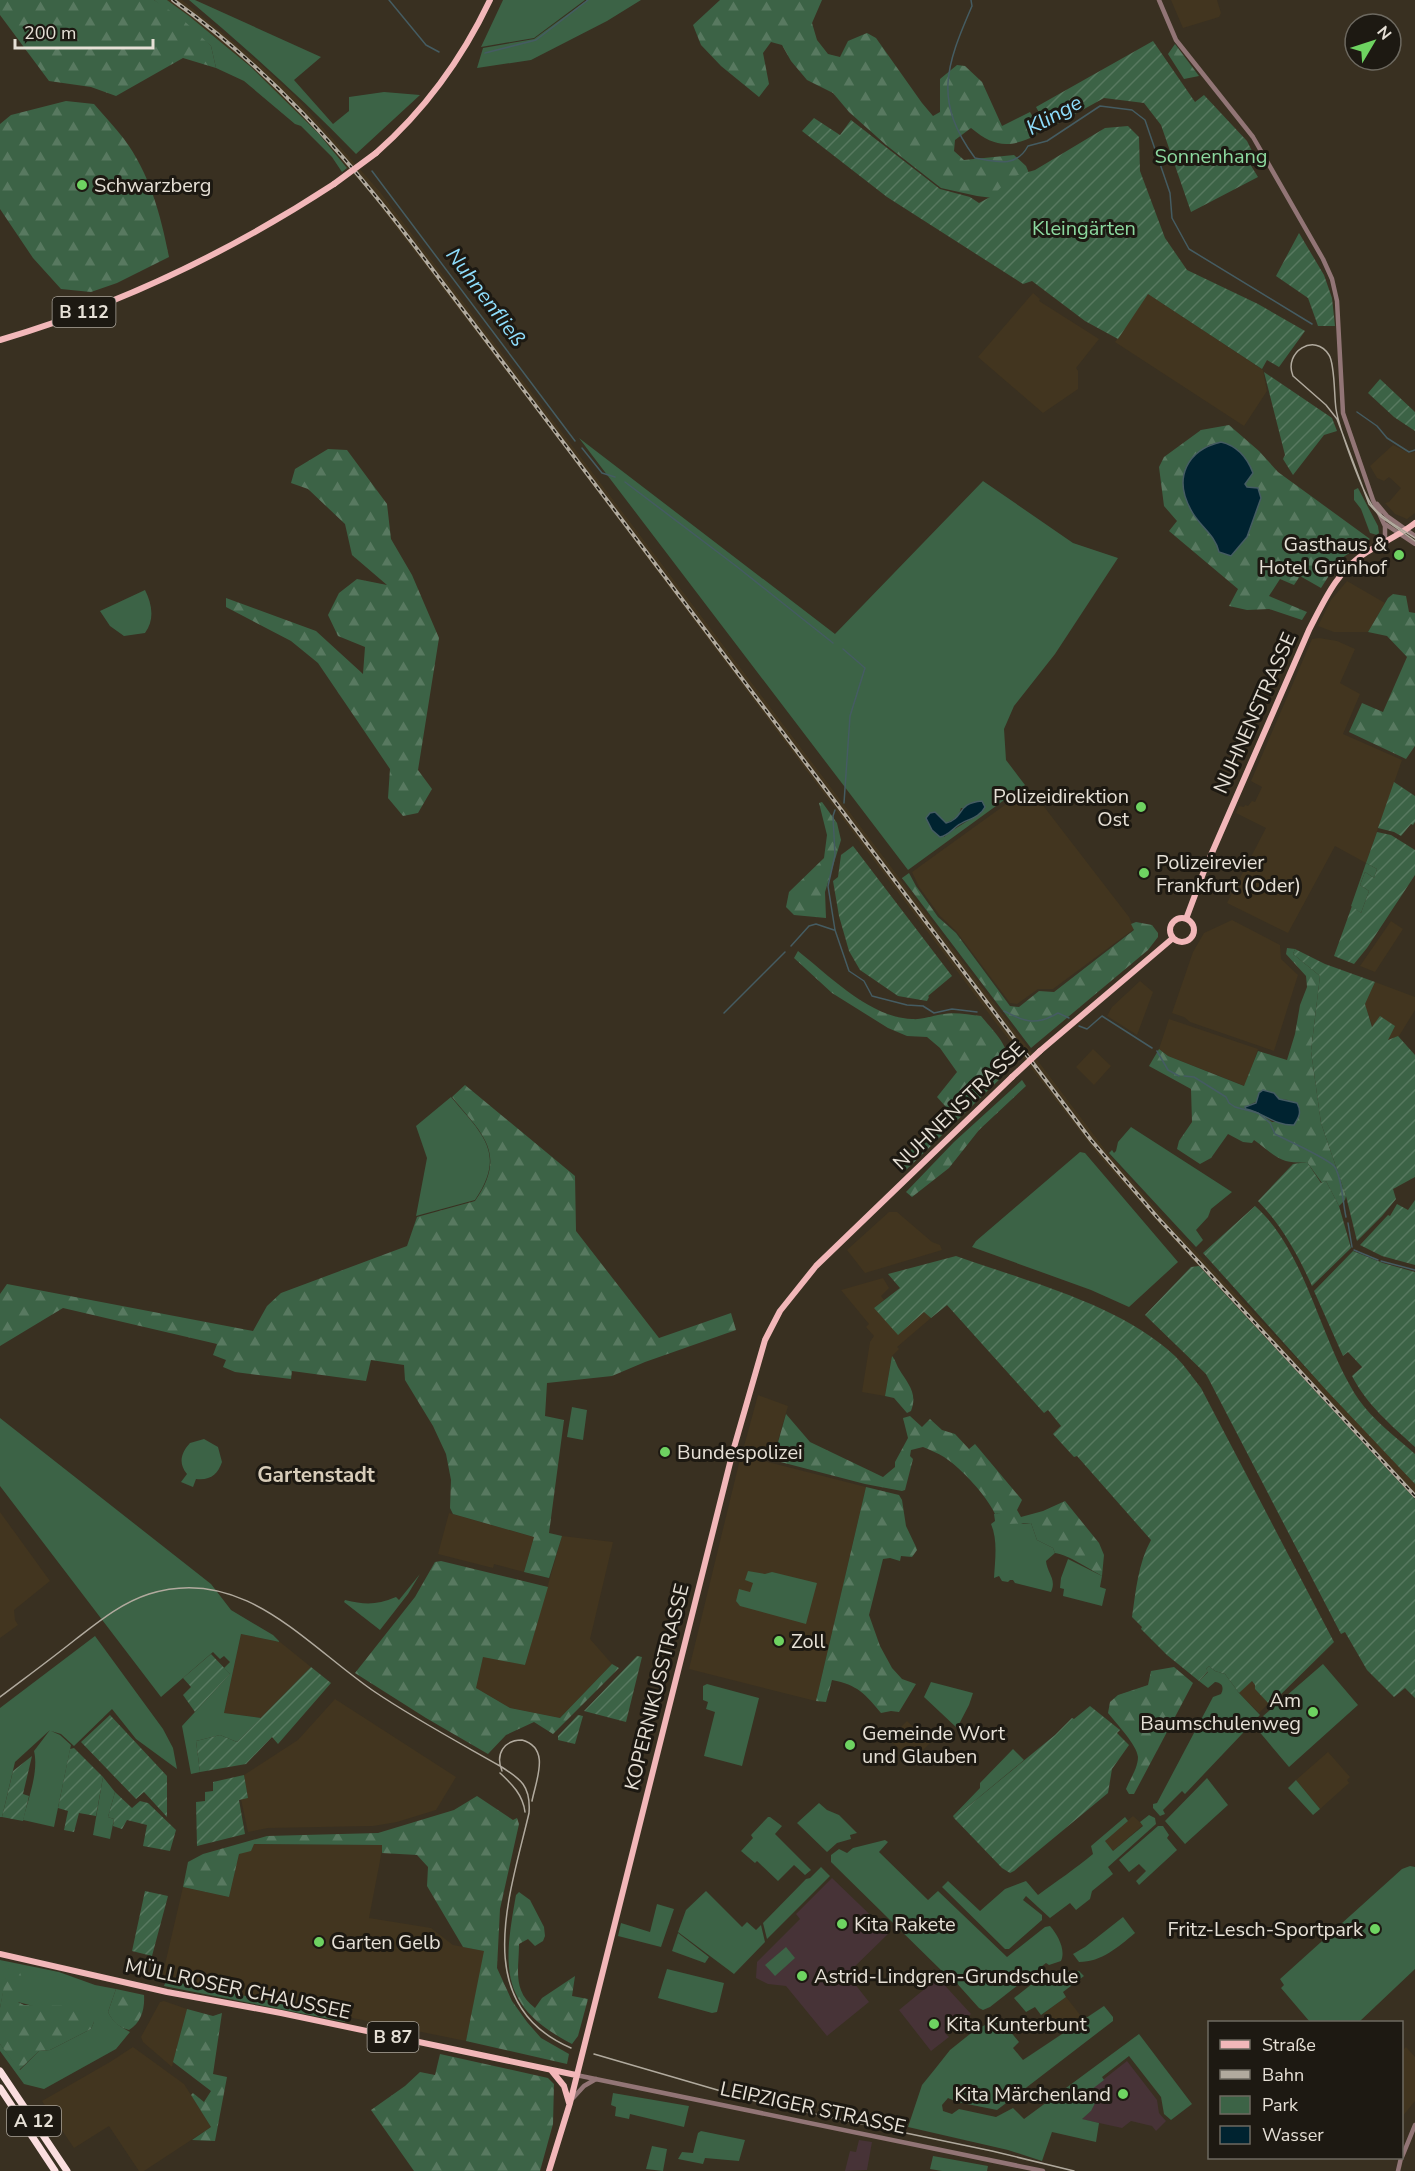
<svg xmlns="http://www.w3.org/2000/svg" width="1415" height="2171" viewBox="0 0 1415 2171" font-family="'Nunito Sans',sans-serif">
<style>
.built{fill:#42351f}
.education{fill:#473337}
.green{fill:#3c6346;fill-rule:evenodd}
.forest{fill:url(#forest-firs);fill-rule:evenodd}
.garden{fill:url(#garden-furrows)}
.water{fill:#002330;stroke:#455c62;stroke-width:1.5}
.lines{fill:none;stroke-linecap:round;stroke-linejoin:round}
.stream{stroke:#455c62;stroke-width:1.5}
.minor{stroke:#927576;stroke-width:4.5}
.major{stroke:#f2b7b9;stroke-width:6}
.highway{stroke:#fbdedf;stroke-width:7}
.tram{stroke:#b1aa9e;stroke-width:1.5}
.rail-casing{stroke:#b1aa9e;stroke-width:4}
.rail{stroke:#1d1912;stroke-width:1.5;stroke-dasharray:4.5;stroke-linecap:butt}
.major-bridge{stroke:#f2b7b9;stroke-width:6}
.poi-dot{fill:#6ed361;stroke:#1d1912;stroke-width:2}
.labels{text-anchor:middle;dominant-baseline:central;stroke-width:6;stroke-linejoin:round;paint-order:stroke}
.shield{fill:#1d1912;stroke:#aaa49b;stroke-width:1.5}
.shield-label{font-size:18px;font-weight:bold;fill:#e6e0d6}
.park-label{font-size:20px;fill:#8cd99f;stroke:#1d1912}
.poi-label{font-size:20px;fill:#e6e0d6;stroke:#1d1912;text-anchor:start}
.street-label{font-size:20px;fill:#e6e0d6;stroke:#1d1912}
.water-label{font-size:21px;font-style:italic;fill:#8eddfc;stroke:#1d1912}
.neighbourhood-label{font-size:21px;font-weight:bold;fill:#d7ccb9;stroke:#1d1912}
</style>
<defs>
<pattern id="forest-firs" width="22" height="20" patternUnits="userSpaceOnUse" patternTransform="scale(1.5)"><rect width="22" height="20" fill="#3c6346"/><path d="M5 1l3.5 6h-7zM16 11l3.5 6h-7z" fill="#587960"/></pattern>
<pattern id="garden-furrows" width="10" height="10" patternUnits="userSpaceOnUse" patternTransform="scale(1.5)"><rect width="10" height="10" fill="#3c6346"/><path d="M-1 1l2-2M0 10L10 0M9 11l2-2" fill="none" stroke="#587960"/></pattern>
</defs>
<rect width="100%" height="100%" fill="#393021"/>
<!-- built -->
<path class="built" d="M167,0H182L257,61L295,96L380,192L1106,1151L1168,1222L1415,1484V1499L1162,1227L1100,1157L996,1023L569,454L373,197L318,133L251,67L189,16Z
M1171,0H1217L1221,13L1219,17L1183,28Z
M1033,293L1040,299L1039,301L1099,339L1076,368L1078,371V389L1043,413L978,357Z
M1148,294L1263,370L1267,391L1244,426L1115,342Z
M1393,445L1409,453L1415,452V513L1407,519L1395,514L1385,503L1389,502L1401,488L1389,477L1384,481L1377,478L1370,466Z
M1347,581L1385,603L1368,632H1334L1318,626L1331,600Z
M1319,638L1337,641L1355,649L1340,683L1360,694L1343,734L1402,760L1366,863L1335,846L1288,933L1227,903L1266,828L1236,813L1239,806L1244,807L1245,805L1248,806L1252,801L1255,802L1262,787L1251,781L1312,639Z
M1027,789L1035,795L1129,917L1134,929L1053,989H1038L1017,1004L1010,1003L956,931L940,916L919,887L912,872Z
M1232,920L1280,945L1281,959L1298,975L1274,1051L1190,1022L1184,1017L1172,1013L1193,952L1204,933Z
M1391,921L1403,929L1375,972L1360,966Z
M1140,981L1153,992L1137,1035L1107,1016L1112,1007Z
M1375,982L1415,997V1010L1399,1036L1387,1040L1373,1028L1365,1004Z
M1169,1019L1258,1049L1245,1086L1168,1056L1159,1049Z
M1093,1049L1111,1066L1094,1085L1076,1067Z
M889,1212H897L932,1242L940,1245L942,1250L865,1273L847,1250Z
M883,1278L889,1288L881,1296L884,1300L874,1308L925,1312L931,1318L897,1347L899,1349L892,1356L885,1396L862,1392L870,1342L874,1336L866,1327L869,1324L841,1290Z
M758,1395L788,1406L774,1454H770L767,1456L743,1450Z
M741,1455L866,1487L816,1701L689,1669Z
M0,1512L50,1581L14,1610L15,1620L18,1625L0,1638Z
M449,1513L534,1537L524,1572L494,1564L493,1568L438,1554Z
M562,1536L613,1542L590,1639L612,1664L560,1718L510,1708L476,1688L483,1656L525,1665Z
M241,1634L280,1642L311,1667L261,1718L224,1713Z
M1251,1681L1255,1685V1689L1269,1703L1259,1713L1239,1693Z
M335,1699L456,1777L436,1810L397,1822L373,1826L268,1828L248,1832L241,1799L248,1798L244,1775L298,1740Z
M907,1721L930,1743L912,1761L889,1739Z
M1328,1752L1350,1777L1347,1780L1349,1783L1320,1809L1296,1780Z
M1133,1816L1143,1825L1113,1851L1104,1841Z
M253,1844L383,1845L369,1918L431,1928L453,1945L485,1951L466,2041L166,1980L163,1973L183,1887L229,1897L239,1854Z
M1066,1997L1081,2016L1058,2032L1044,2013Z
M164,2001L187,2009L172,2067L143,2042L141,2037L160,2002Z
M133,2047L184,2084L211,2127L144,2171H139L109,2126L74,2148L42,2101L110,2062Z
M1406,2047L1415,2057V2101L1402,2117V2051Z"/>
<!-- education -->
<path class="education" d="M832,1878L889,1933L847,1974L869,2002L827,2036L786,1986L768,1984L756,1978L757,1962L800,1919L796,1914Z
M938,1978L971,2014L946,2034L949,2037L931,2051L899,2010Z
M1127,2061L1157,2100L1159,2113L1166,2121L1156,2131L1152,2126L1131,2121L1122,2128L1081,2119L1091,2111L1090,2090Z
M859,2140L872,2142L867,2170L845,2171L850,2151L856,2152Z"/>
<!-- green -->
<path class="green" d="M154,0H167L189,16L251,67L318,133L347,168L342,172L332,157L301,126L295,124L244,81L216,68L211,46Z
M189,0H195L321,57L294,80L333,124L349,111V97L384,92L420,95L356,154C303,99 247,49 189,0Z
M503,0H585L534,38L481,47Z
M587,0H641L607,21L531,60L477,68L483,48L534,39Z
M579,438L835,634L983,481L1073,543L1118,558L1055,654L1014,706L1004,729L1006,760L1025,785L908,870ZM961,808L982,812C969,821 957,826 944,837L935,812L946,823L958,817Z
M1358,488L1378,526L1379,533L1377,535L1370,533L1361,509L1354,500V490Z
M145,590C152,604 155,619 145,633L124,636L110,626L100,611Z
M1366,863L1377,869L1374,878L1365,872L1360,885L1369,891L1361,913L1351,906Z
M451,1097C482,1134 507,1153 475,1200L416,1216L427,1158L416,1126Z
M1131,1127L1232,1192L1211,1209L1208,1217L1196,1230L1203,1240L1196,1247L1109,1153L1112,1150L1114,1153L1116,1151L1118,1142Z
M1080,1152L1085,1153L1178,1262L1129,1307L1091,1290L972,1247L976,1241Z
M572,1407L587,1410L583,1440L567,1437Z
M0,1418L211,1584L231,1610L273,1635L280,1642L241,1634L224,1713L261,1718L237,1742L220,1735L196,1741L200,1772L191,1774L182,1726L230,1674L224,1668L230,1662L224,1656L220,1659L213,1652L161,1697L0,1486Z
M204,1439L218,1447L222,1462C218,1474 210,1481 196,1479L193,1487L181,1482L187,1474C178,1463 181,1453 190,1443Z
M999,1513L1023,1524L1031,1523L1037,1540L1053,1548L1055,1553L1046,1561C1047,1573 1057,1579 1051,1592L1015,1583L1013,1580H1010L1008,1582L1002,1581L999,1576L994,1578C995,1560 998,1540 991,1524L995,1521L994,1514Z
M1068,1559L1102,1576L1100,1587L1106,1589L1102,1606L1063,1596L1064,1589L1060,1588L1061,1578Z
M748,1571L765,1574L772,1572L817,1583L806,1624L740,1606L736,1601L739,1589L750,1592L753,1583L745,1580Z
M420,1574L408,1594L380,1630L344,1602L345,1600C366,1605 376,1605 396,1597L399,1600Z
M95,1636L163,1729L173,1748L177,1769L136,1739L112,1709L74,1746L61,1734L51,1731L60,1735L71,1745L54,1827L23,1820C28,1799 39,1772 34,1751L50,1730L15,1762L2,1817H0V1708Z
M1323,1664L1358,1705L1289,1767L1257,1729L1267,1720L1263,1716Z
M1209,1666L1215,1671L1225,1674L1239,1693L1260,1715L1185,1794L1182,1791L1163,1810L1165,1814L1160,1816L1153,1808V1804L1157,1803L1213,1697L1221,1694C1224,1688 1223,1683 1215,1682L1208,1688L1199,1681L1208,1672L1206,1669Z
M931,1682L973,1693L969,1705L957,1728L924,1697Z
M707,1684L759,1698L742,1766L704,1756L715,1712L706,1709L708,1702L703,1700V1686Z
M1013,1749L1024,1760L954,1818L953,1816L980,1788V1783Z
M103,1777L115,1792L108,1817L114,1819L110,1839L93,1835Z
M1207,1778L1228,1805L1185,1844L1165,1821Z
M1296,1780L1320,1809L1313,1815L1288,1788Z
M819,1803L827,1810L839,1815L857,1833L850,1835L851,1839L837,1843L827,1852L797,1823Z
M1149,1815L1155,1818L1156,1824L1108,1867L1113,1874L1092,1891L1090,1899L1076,1910L1070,1903L1050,1918L1026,1896L1023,1900L1042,1915V1920L1009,1949H1005L942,1887L948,1881L980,1911L1005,1889L1026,1881L1038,1895C1057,1881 1075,1869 1093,1854L1091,1846L1125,1817L1128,1821L1105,1841L1113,1851L1143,1826L1140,1822Z
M768,1817H770L782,1826L775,1834L811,1870L805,1875L794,1865L778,1881L757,1861L755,1863L741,1851L753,1838L751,1835Z
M1158,1826H1163L1169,1835L1167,1838L1177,1850L1139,1885L1136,1881L1146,1871L1139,1864L1129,1872L1119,1860Z
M885,1840L888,1842L879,1852L928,1900L938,1891L1007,1957L1045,1927L1050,1926C1058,1935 1066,1950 1061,1961L1049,1965L1046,1963L990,2007L983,2010L979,2008L953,1979L946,1975L831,1862V1855L839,1849L847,1853L853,1848Z
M1410,1866L1415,1867V1969L1359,2022H1310L1281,1988L1284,1985L1280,1979L1402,1869Z
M821,1867L830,1876L767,1939L763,1923L806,1879L810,1878Z
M706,1891L742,1927L747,1922L756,1930L761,1925L765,1942L734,1974L678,1932L686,1910Z
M657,1904L674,1909L661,1947L618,1936L621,1923L650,1932Z
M1123,1917L1135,1933C1118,1947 1102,1962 1079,1962L1073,1954L1085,1947Z
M678,1933L709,1957L705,1963L672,1951Z
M786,1947L795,1958L775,1976L765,1965Z
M0,1960L59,1972L95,1985L116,1989L108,2012C114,2024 120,2026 130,2032L116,2049L44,2089L24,2084L0,2051V2044L20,2070L39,2051L50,2050L91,2029L94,2022L18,2002L8,1968L0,2008Z
M667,1969L724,1983L717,2012L712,2013L658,1998Z
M1060,1971H1079L1084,1976L1063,1992L1066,1997L1041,2015L1035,2007L1026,2012L1014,1998L1037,1980Z
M166,1980L347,2016L345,2022L164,1986Z
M1104,2006L1113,2017V2021L997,2110L957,2102L948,2098L942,2105L943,2111L952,2114L959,2109L996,2117L1013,2108L1024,2119L1139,2034L1192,2104L1171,2120L1164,2114L1161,2097L1129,2056L1102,2077L1104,2080L1091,2090L1097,2099L1091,2111L1082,2119L1099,2123L1096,2142L1052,2132L1042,2161L1008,2150L908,2127L922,2085L935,2069L950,2050L975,2030L999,2018L1019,2042L1013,2048L1023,2060Z
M613,2093L689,2106L684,2127L630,2114L629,2119L615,2116L616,2107L611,2105Z
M701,2131L745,2140L739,2161L705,2158L703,2164L678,2159L682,2152L693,2153L698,2133Z
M652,2146L667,2149L663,2171L646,2169Z
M933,2156L988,2166L987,2171H942L930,2169Z"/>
<!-- forest -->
<path class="forest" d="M0,0H154L181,18L211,46L216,68L183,58L116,96L91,87L49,81L0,15Z
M720,0H822L812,23L817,40L828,54L840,57L848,41L867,33L876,38L922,103L933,116L940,112V79L957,65L965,66L982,82L1002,126L1030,112L1038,126L1037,135C1010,148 995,148 971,128L955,140L954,151L964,160L1014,155L1026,166L1031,178L1001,199L977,196L941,188L886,145L849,112L833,93L807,80L791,61L782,45L771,42L763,53L769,84L759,97L721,66L701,45L693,25Z
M1175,44L1199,76L1184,79L1168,54Z
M66,101L94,104C104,116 115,127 124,139C150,174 161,216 169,257L117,283L91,292L61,289L33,258L0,209V124L11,115Z
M1229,425L1259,451L1278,472L1370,539L1339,560L1321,588L1300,576L1294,585L1280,579L1269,596L1307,612L1302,620L1269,609L1247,610L1229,606L1238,589L1169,531L1177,521L1164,506L1159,467L1164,457L1201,430ZM1221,442L1247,487L1219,552L1195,455L1209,445Z
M328,449L347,450L387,504L391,539L412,575L439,638L418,770L432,789L418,813L403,816L388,798L390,769L318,663L291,641L226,607V598L316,631L363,674L365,647L338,636L328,615L339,593L357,579L387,585L352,555L345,524L308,489L291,483L295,469Z
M1393,594L1406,596L1409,612L1415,613V746L1406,759L1349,732L1362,703L1383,712L1407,657L1387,636L1368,632L1388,598Z
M822,802L837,823L841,840L825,892L826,918L794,915L786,907L789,892L824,858L827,835L819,803Z
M909,873L916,886L938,917L956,933L1010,1006L1019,1007L1039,991L1054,992L1134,930L1131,924L1136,922L1152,925L1158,933V937L1148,950L1031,1048L902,878Z
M1287,948L1295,949L1293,954L1320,976L1311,1051L1321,1123L1346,1196L1345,1200L1339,1206L1326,1181L1322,1183L1307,1162C1280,1165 1275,1155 1254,1140L1252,1143L1243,1142L1228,1134L1211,1158L1200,1164L1177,1149L1179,1141L1192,1122L1191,1089L1149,1066L1159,1049L1168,1056L1244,1086L1258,1051L1287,1060L1295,1034L1300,1005L1307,987L1306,976L1286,954ZM1274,1093L1279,1099L1288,1100L1281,1122H1272L1258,1112L1245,1107Z
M798,951C831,977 869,1017 912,1019C924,1020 933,1015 944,1014C955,1012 970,1015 981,1016C994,1032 1015,1050 1006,1073L904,1172L898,1166L946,1107L937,1097L957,1072L940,1048L927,1037L907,1036L888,1028L832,993L794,958Z
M1022,1080L1026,1086L979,1130L949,1168L912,1197L906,1192L954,1142Z
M465,1085L575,1176L576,1231L659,1338L731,1313L736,1330L645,1362L612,1376L547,1383L545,1416L564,1420L549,1533L562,1536L549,1578L524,1572L534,1537L453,1514L450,1508L451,1480L446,1454L433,1426L405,1380L404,1365L371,1360L366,1381L292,1371L291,1379L235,1372L223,1367L226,1360L213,1355L217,1344L63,1308L0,1346V1294L7,1284L253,1331L267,1306L281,1293L407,1246L417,1217L475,1201C508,1153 482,1134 452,1097Z
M892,1356C896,1361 896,1364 899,1369C908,1384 918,1393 911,1411L907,1413L894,1398L885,1396Z
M786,1414L810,1442L883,1477L895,1467V1462L908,1438L903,1418L910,1416L922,1427L930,1419L942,1430L955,1434L969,1449L975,1444L1022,1500L1017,1510L1021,1517L1043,1511L1065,1501L1099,1543L1104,1555L1102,1576C1089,1569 1069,1555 1055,1553L1053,1548L1037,1540L1031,1523L1008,1524L999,1513L995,1514C986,1495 962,1469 944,1457C938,1453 930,1450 923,1447L911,1450L910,1456L913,1459L905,1490L902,1491L865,1484L773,1460Z
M866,1487L899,1495L902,1500L906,1526L916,1547L917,1550L912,1557L901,1556L900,1561L890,1558L883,1559L869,1615L880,1646L892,1668L902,1679L916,1684L899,1712L891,1711L881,1713C865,1694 858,1685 832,1680L826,1702L816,1701Z
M441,1561L548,1587L525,1665L483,1657L476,1688L510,1708L560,1718L612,1664L619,1668L553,1734L534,1722L506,1735L488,1754L426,1718L355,1673L415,1597L435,1562Z
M1174,1667L1193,1683L1134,1794H1129L1126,1789C1130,1779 1138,1768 1138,1757C1137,1745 1116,1723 1108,1713L1110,1702L1118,1695L1148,1685L1151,1671Z
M477,1796L513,1820L517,1818L519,1824L500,1909L497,1968L512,2001L527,2022L541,2038L569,2054L567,2064L466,2041L484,1951L463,1947L427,1886L428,1867L417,1855L382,1853V1845L254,1844L251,1851L239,1854L229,1897L183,1887L188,1862L203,1854L267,1836L378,1833L454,1810Z
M519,1892L530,1900L544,1927L545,1936L543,1941L535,1946L528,1939L519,1944C519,1970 512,1990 535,2008L542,1998L575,1976L572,1996L588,1999L578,2036L572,2044C499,2006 503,1968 516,1895Z
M7,1968L19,1970L22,1978L18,2002L24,2005L79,2006L86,2012L94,2022L91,2029L50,2050L39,2051L19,2070L0,2044V2008Z
M116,1989L144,1995C145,2009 141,2023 129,2030C118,2027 113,2022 108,2012Z
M187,2009L213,2016L222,2013L213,2074L227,2077L215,2141L192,2140L211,2127L191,2095L193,2093L204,2102L211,2091L173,2062Z
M440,2054L548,2078L554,2084L553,2124L540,2171H414L371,2110L405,2086L420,2072L435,2075Z"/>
<!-- garden -->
<path class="garden" d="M1153,41L1195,102L1204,95L1247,141L1257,161L1250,164L1258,177L1191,212L1161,125L1144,103L1104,98L1048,129L1036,107Z
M814,118L840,135L851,120L940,189L970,197L979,203L992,196L1012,177L1035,170L1105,128L1128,126L1139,137L1140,171L1165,238L1187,270L1258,304L1305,331L1279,367L1267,360L1262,369L1148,294L1118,339L1085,321L1032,281L1023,284L887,197L802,131Z
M1299,233L1324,275L1332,298L1335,326H1318L1308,298L1276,276Z
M1264,372L1332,418L1337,431L1324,435L1293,475L1283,459L1285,455Z
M1380,379L1415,412V431L1394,417L1368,393Z
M1394,782L1415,796V822L1413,825L1411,824L1401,836L1394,832L1378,828Z
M1377,832L1391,835L1415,850V875L1367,948L1354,964L1334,956L1352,906L1361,913L1369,891L1360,885L1365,872L1374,878L1377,869L1366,863Z
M853,846L952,976L928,996L929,997L927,1001L898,996L860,970L849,951L839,916L833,881L838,877L841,855Z
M1295,949L1325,964L1375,982L1365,1004L1372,1027L1380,1016L1395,1026L1388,1040L1398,1036L1415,1055V1177L1393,1189L1396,1199L1382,1216L1357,1241L1346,1196L1321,1123L1311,1051L1320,976L1293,954Z
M1307,1162L1321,1183L1326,1181L1339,1206L1351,1248L1312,1286C1298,1255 1282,1226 1258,1201L1293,1164Z
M1415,1200V1265L1382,1256L1360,1245L1388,1215L1390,1216L1397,1204L1408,1210Z
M1255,1206C1307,1252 1320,1342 1359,1400C1372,1419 1397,1438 1415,1454V1484L1327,1391L1203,1253Z
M1353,1251L1383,1263L1415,1272V1447C1391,1425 1367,1405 1352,1376L1362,1367L1348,1352L1343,1356L1314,1291Z
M956,1256C1026,1281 1120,1304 1175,1356C1185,1366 1193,1378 1201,1388L1334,1642L1270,1705L1255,1689V1685L1252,1681L1239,1693L1225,1674L1215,1671L1209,1666L1206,1669L1208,1671L1199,1681L1167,1655L1141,1629L1142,1627L1132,1617C1136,1590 1138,1564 1151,1540L1077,1456L1074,1457L1053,1434L1061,1426L1048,1410L1044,1413L947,1305L931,1318L924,1312L898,1335L874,1308L900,1288L888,1274Z
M1199,1266L1415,1499V1698L1405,1688L1394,1697L1367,1670L1345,1632L1341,1634L1206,1374L1145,1315L1191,1267Z
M211,1654L230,1674L195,1712L183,1695L191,1687L183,1678Z
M637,1656L642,1657L626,1722L584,1711Z
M311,1667L331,1683L278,1744L272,1737L246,1764L200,1772L196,1741L220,1735L237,1742Z
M1090,1706L1120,1730L1117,1733L1129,1745L1112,1769L1108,1793L1014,1871L1010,1873L1002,1868L954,1818L1055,1735L1072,1718L1074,1719Z
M110,1715L167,1776V1817L144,1792L136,1799L81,1742Z
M578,1715L583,1716L575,1744L558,1740V1736Z
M74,1748L103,1777L96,1816L79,1813L74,1832L64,1830L68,1811L58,1808L70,1749Z
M32,1756L23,1794L29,1796L23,1821L2,1817L13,1771Z
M244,1775L248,1798L239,1800L245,1834L197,1846L196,1802L205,1801V1792L213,1791V1782Z
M115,1792L132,1808L140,1801L148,1803L176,1830L170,1851L143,1846L147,1825L127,1820L122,1829L113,1826L114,1819L108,1817Z
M145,1891L168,1896L152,1956L132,1951Z"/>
<!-- water -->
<path class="water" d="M1221,442C1238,446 1247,457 1253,473L1245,484L1247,487L1258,488L1261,498L1247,537L1231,556L1219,552C1215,534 1199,526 1191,510C1173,478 1187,450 1221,442Z
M982,801L985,807C979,819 966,819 957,826C951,831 947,836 940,837L932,830L926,818L930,813L935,812L946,823C965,818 956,803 982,801Z
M1263,1090L1274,1093L1279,1099L1297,1103C1302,1112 1299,1117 1294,1125C1275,1126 1264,1113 1246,1109L1245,1107L1256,1103L1259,1093Z"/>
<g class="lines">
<!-- stream -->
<path class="stream" d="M389,0L426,45L439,52
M971,0L972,6C946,66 933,101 975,158C997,162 1016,168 1028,146L1047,141L1100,106L1132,110L1145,120L1170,193L1172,218L1189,249L1312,324
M485,53L536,40L588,0
M372,171L575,441
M1357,412L1377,426L1387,438L1409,452L1415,450
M582,448L602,473L615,477
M625,482L736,566L833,643
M843,649L865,668L850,716L844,803
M835,810L833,816L835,855L828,886L835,930L849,971L864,981L872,996L907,1005L923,1006L934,1013L952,1009L977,1012
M791,946L809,926L816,924L834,930
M1004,1011C1025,1022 1036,1026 1058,1013L1069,1018
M724,1013L785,952
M1079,1026L1087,1029L1102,1016L1152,1048
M1157,1051L1168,1070L1179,1076
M1184,1076L1194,1077L1226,1097L1229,1103L1235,1107L1258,1113L1270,1123L1275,1134C1288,1141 1325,1157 1334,1166C1342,1176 1343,1205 1346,1217
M1348,1223L1352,1247
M1354,1250L1378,1260
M1381,1261L1415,1270"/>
<!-- minor -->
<path class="minor" d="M1159,0L1176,40L1253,137L1323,259L1332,279L1337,301L1343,413L1373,500L1385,526V542
M1377,504L1387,516L1415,536
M1385,524L1415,544
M576,2075L1043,2171
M573,2098L584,2086L596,2079
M1402,2157L1415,2125
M1398,2171L1401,2158"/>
<!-- major -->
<path class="major" d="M376,153C425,110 462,59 490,0
M0,340C119,305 230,252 334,184
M1170 930a12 12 0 1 1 24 0a12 12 0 1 1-24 0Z
M1186,919L1204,871L1309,630C1324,601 1338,569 1367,552C1383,542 1400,535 1415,523
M1040,1051L1173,938
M0,1954L167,1992L281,2013L576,2075
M551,2070L564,2086L569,2103
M549,2171L570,2103L733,1451L765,1340L780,1311L816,1266L1012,1077"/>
<!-- highway -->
<path class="highway" d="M0,2071L67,2171
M0,2088L55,2171"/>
<!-- tram -->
<path class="tram" d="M1415,538C1402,529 1384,520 1374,508C1363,495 1339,428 1336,409C1334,396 1335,364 1329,355C1315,332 1283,352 1293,376L1326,405L1337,419L1369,504L1381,517L1415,541
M0,1697C25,1678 51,1659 76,1639C98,1622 121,1603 149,1594C243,1564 306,1645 375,1692C415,1719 458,1742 500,1766C521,1779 531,1786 529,1813C510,1895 469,2004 571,2048
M502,1771C495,1754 504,1740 522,1740C551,1748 536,1780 532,1801
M500,1773C512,1784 523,1795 525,1812
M594,2054L762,2103L992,2151L1074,2171"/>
<defs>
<path id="rail" d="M173,0C267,67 344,153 414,245L1091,1140L1157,1217L1415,1496"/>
</defs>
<!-- rail casing -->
<use href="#rail" class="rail-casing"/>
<!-- rail -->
<use href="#rail" class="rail"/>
<!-- major-bridge -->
<path class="major-bridge" d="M334,184L376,153
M1012,1077L1040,1051"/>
</g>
<!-- markers -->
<g class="poi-dot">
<circle cx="82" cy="185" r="6"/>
<circle cx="1399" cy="555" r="6"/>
<circle cx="1141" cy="807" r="6"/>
<circle cx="1144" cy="873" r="6"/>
<circle cx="665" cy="1452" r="6"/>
<circle cx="779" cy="1641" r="6"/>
<circle cx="1313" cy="1712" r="6"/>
<circle cx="850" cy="1745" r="6"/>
<circle cx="842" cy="1924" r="6"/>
<circle cx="1375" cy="1929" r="6"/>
<circle cx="319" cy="1942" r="6"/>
<circle cx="802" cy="1976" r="6"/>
<circle cx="934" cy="2024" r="6"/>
<circle cx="1123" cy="2094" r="6"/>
</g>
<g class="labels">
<!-- shield labels -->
<g class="shield">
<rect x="52.5" y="297" width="63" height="30" rx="4.5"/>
<rect x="367.5" y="2022" width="51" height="30" rx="4.5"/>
<rect x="7" y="2106" width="54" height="30" rx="4.5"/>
</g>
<g class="shield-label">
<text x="84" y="312">B 112</text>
<text x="393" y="2037">B 87</text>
<text x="34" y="2121">A 12</text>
</g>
<!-- park labels -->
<g class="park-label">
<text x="1211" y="156">Sonnenhang</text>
<text x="1084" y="228">Kleingärten</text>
</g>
<!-- poi labels -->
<g class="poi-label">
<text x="94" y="185">Schwarzberg</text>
<text x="1387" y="544" text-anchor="end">Gasthaus &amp;<tspan x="1387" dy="23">Hotel Grünhof</tspan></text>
<text x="1129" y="796" text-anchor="end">Polizeidirektion<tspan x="1129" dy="23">Ost</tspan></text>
<text x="1156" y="862">Polizeirevier<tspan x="1156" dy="23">Frankfurt (Oder)</tspan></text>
<text x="677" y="1452">Bundespolizei</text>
<text x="791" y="1641">Zoll</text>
<text x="1301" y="1700" text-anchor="end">Am<tspan x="1301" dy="23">Baumschulenweg</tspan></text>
<text x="862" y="1733">Gemeinde Wort<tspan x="862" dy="23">und Glauben</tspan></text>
<text x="854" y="1924">Kita Rakete</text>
<text x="1363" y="1929" text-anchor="end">Fritz-Lesch-Sportpark</text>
<text x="331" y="1942">Garten Gelb</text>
<text x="814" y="1976">Astrid-Lindgren-Grundschule</text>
<text x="946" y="2024">Kita Kunterbunt</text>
<text x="1111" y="2094" text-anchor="end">Kita Märchenland</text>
</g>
<!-- street labels -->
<g class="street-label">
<text transform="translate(1255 713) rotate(-66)">NUHNENSTRASSE</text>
<text transform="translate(959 1106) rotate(-44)">NUHNENSTRASSE</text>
<text transform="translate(657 1687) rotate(-76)">KOPERNIKUSSTRASSE</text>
<text transform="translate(238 1989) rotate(12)">MÜLLROSER CHAUSSEE</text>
<text transform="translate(813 2108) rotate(12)">LEIPZIGER STRASSE</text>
</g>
<!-- water labels -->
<g class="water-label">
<text transform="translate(1054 115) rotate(-29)">Klinge</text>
<text transform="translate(486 297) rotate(53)">Nuhnenfließ</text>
</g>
<!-- neighbourhood labels -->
<g class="neighbourhood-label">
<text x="316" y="1475">Gartenstadt</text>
</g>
</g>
<!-- legend -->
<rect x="1208" y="2021" width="195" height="138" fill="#1d1912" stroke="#6d6960" stroke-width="1.5"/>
<rect x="1220" y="2040" width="30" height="9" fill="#f2b7b9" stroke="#6d6960" stroke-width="1.5"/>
<text x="1262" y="2051" font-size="18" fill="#e6e0d6">Straße</text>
<rect x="1220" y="2070" width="30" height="9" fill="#b1aa9e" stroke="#6d6960" stroke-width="1.5"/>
<text x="1262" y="2081" font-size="18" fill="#e6e0d6">Bahn</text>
<rect x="1220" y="2096" width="30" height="18" fill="#3c6346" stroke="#6d6960" stroke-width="1.5"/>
<text x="1262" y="2111" font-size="18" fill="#e6e0d6">Park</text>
<rect x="1220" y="2126" width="30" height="18" fill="#002330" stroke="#6d6960" stroke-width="1.5"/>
<text x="1262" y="2141" font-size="18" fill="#e6e0d6">Wasser</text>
<!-- north arrow -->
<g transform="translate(1373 42) rotate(51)"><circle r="28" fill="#1d1912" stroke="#6d6960" stroke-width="1.5"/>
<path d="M0-4.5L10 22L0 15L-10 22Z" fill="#6ed361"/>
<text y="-9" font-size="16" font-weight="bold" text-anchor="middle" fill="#e6e0d6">N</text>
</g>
<!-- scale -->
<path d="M15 39v9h138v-9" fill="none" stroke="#e6e0d6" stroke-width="3"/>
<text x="24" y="39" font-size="18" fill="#e6e0d6" stroke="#1d1912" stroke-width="4.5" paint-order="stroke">200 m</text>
</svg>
